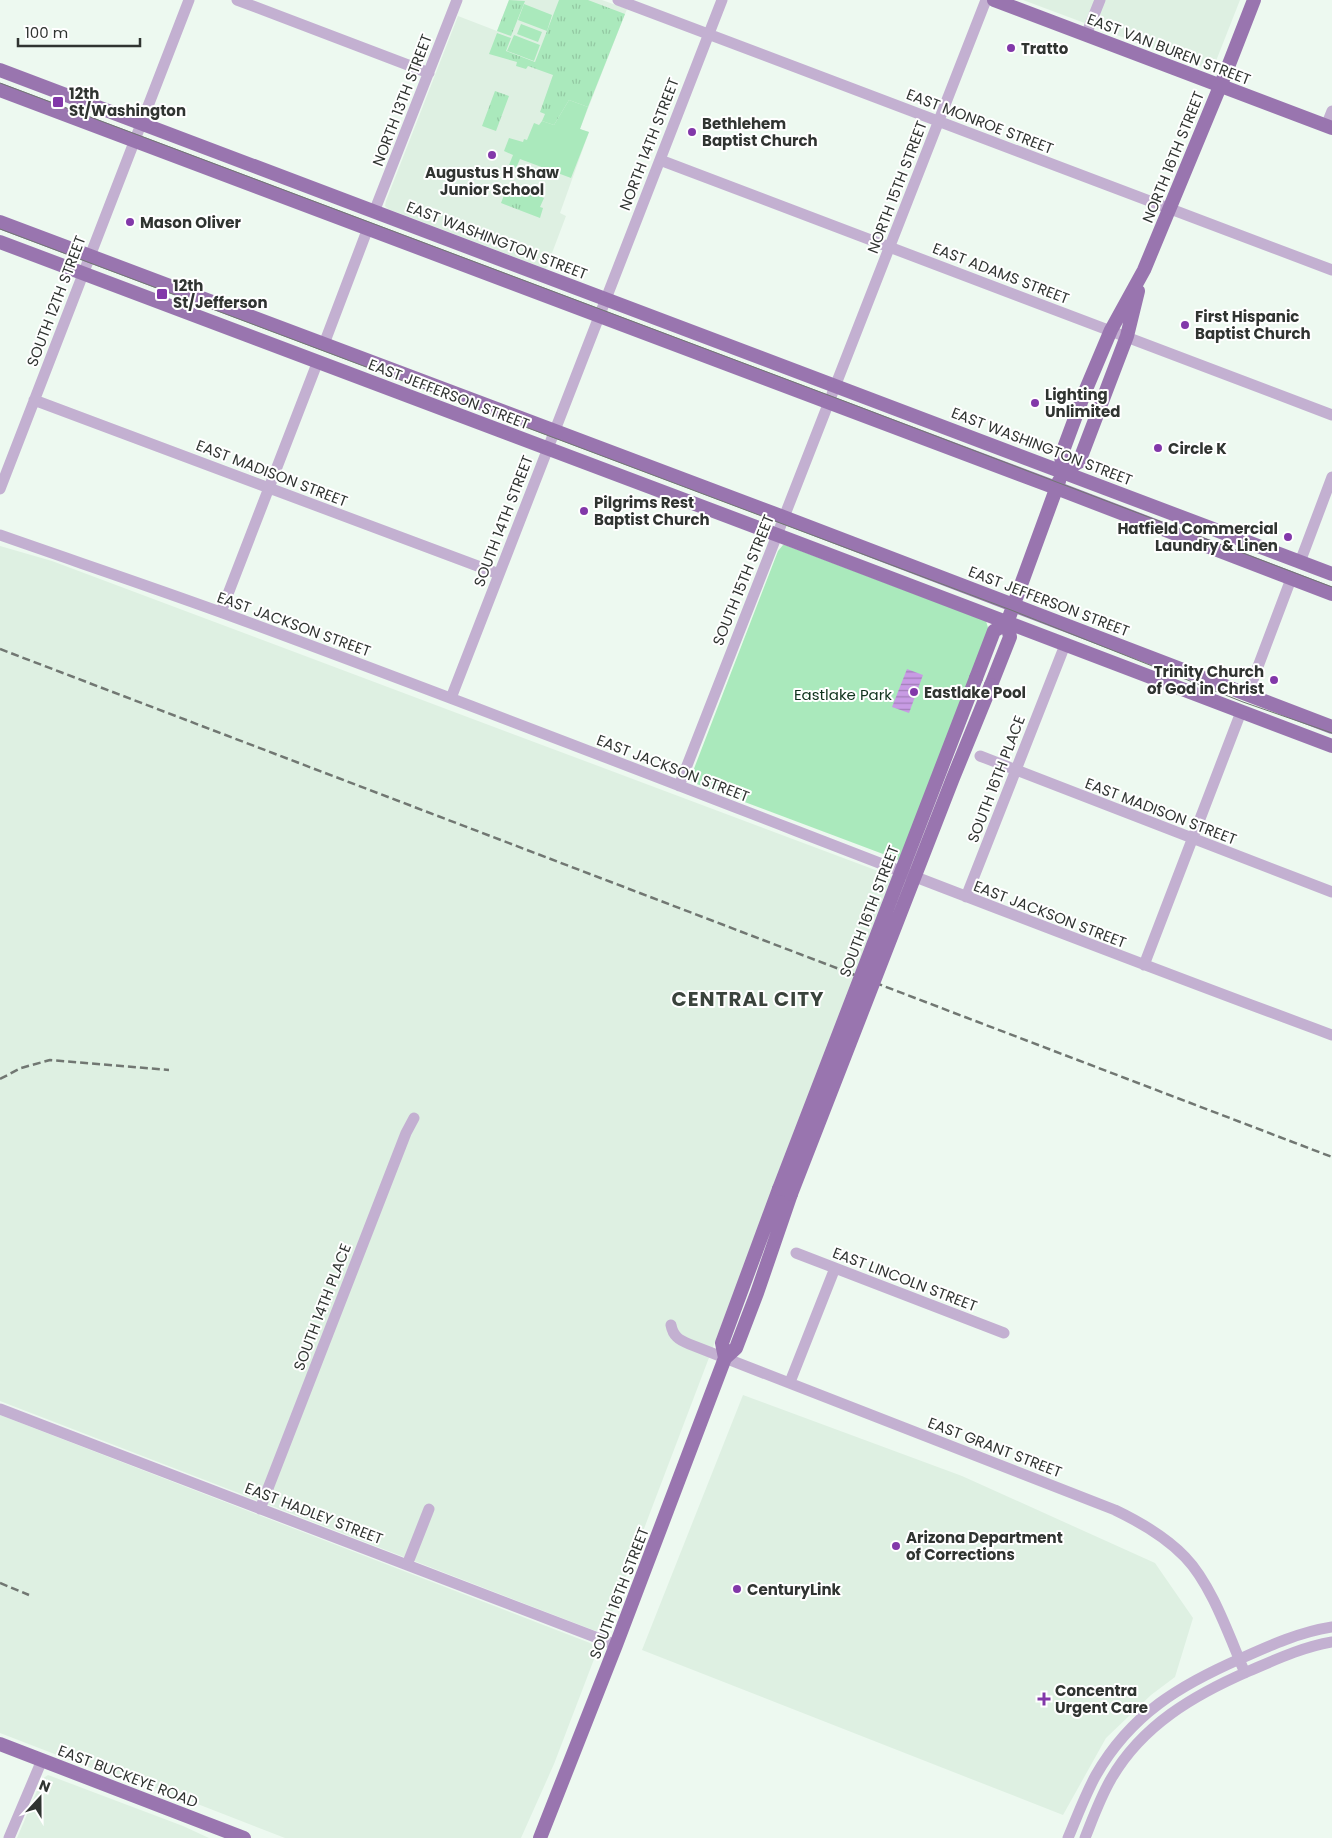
<svg xmlns="http://www.w3.org/2000/svg" width="1332" height="1838" viewBox="0 0 1332 1838" font-family="Poppins,sans-serif">
<style>
.built{fill:#def0e2}
.grass{fill:url(#grass-tufts)}
.green{fill:#aae9bc}
.water{fill:url(#water-rules)}
.lines{fill:none;stroke-linecap:round;stroke-linejoin:round}
.minor{stroke:#c3b0d1;stroke-width:11}
.major{stroke:#9975af;stroke-width:14}
.tram{stroke:#717772;stroke-width:1}
.rail{stroke:#717772;stroke-width:2.5;stroke-dasharray:8 4;stroke-linecap:butt}
.major-bridge{stroke:#9975af;stroke-width:14}
.poi-dot{fill:#8238a9;stroke:#fff;stroke-width:2}
.labels{text-anchor:middle;dominant-baseline:central;stroke-width:4;stroke-linejoin:round;paint-order:stroke}
.poi-label{font-size:15px;font-weight:bold;fill:#303431;stroke:#fff;text-anchor:start}
.street-label{font-size:15px;fill:#303431;stroke:#fff}
.park-label{font-size:15px;fill:#0f321c;stroke:#fff}
.district-label{font-size:20px;font-weight:bold;letter-spacing:1px;fill:#3a433c;stroke:#fff}
</style>
<defs>
<pattern id="grass-tufts" width="24" height="20" patternUnits="userSpaceOnUse" patternTransform="scale(1.25)"><rect width="24" height="20" fill="#aae9bc"/><path d="M3 7l-1-3M5 7V3M7 7l1-3M15 17l-1-3M17 17v-4M19 17l1-3" fill="none" stroke="#93c8a2"/></pattern>
<pattern id="water-rules" width="6" height="5" patternUnits="userSpaceOnUse" patternTransform="scale(1.25)"><rect width="6" height="5" fill="#c89be4"/><path d="M0 2.5h6" fill="none" stroke="#a37fb9"/></pattern>
</defs>
<rect width="100%" height="100%" fill="#edf9f0"/>
<!-- built -->
<path class="built" d="M509,0H602L627,9L580,129L589,132L560,213L566,216L546,269L388,209L385,206L386,201L458,16L497,31Z
M1023,0H1240L1216,61L1209,68H1205Z
M0,546L52,561L894,877L829,1042L607,1626L603,1630L597,1631L593,1630L0,1401Z
M743,1395L962,1476L1155,1563L1193,1618L1175,1677L1151,1695L1106,1738L1063,1815L642,1650Z
M0,1415L590,1643L594,1646L596,1654L554,1764L521,1838H285L159,1789L122,1780L0,1733Z
M48,1775L183,1826L209,1838H17L42,1779Z"/>
<!-- grass -->
<path class="grass" d="M509,0L525,1L511,36L497,31Z
M559,0H588L625,14L588,107L569,100L554,125L542,121L545,114L540,112L553,75L528,66L526,69L516,66L517,62L489,54L497,33L511,38L506,51L535,62Z
M495,91L509,96L496,131L482,126Z
M506,190L517,197L522,195L523,190L544,198L540,207L543,208L540,218L501,203Z"/>
<!-- green -->
<path class="green" d="M524,4L552,15L547,31L518,20Z
M521,24L542,32L538,42L517,34Z
M514,35L540,45L534,61L507,51Z
M569,100L588,107L580,129L589,132L571,178L520,159L516,168L509,165L513,155L504,151L509,138L523,142L524,139L527,140L534,123L539,125L542,121L554,125Z
M783,545H785L986,621L989,631L899,860L694,783L690,779L778,551Z"/>
<!-- water -->
<path class="water" d="M907,669L923,675L909,713L892,707Z"/>
<g class="lines">
<!-- minor -->
<path class="minor" d="M237,0L429,73
M618,0L1332,270
M1086,35L1100,0
M1326,126L1332,111
M660,160L1332,415
M374,212L457,0
M324,344L368,228
M34,400L499,574
M0,489L189,0
M0,535C74,561 149,586 223,613C594,749 961,898 1332,1035
M1300,562L1332,477
M221,612L318,361
M1248,693L1291,579
M451,698L722,0
M980,756L1332,892
M679,786L986,0
M966,897L1065,645
M1144,965L1241,712
M796,1253L1004,1333
M671,1325C673,1336 679,1340 689,1344L1115,1510C1140,1522 1165,1536 1185,1557C1212,1585 1229,1636 1245,1673
M790,1382L835,1268
M0,1409L616,1645
M260,1509L406,1133L414,1118
M407,1565L429,1509
M9,1838L42,1760
M1068,1838C1077,1817 1085,1795 1096,1775C1131,1714 1180,1685 1242,1658C1271,1645 1300,1632 1332,1627
M1085,1838C1093,1818 1100,1798 1111,1779C1142,1725 1194,1695 1249,1671C1277,1659 1303,1647 1332,1642"/>
<!-- major -->
<path class="major" d="M994,0L1332,128
M0,70L1332,574
M0,90L1056,488L1332,594
M0,222L773,513L1332,727
M0,242L788,539L1332,746
M1063,471L1061,456L1084,394L1111,330L1144,270L1226,72L1254,0
M1063,471L1079,462L1127,336L1138,291
M976,678L994,631L1007,623
M991,685L1010,637L1007,623L1059,481
M725,1358L722,1343L779,1189
M0,1744L244,1838
M540,1838L616,1645L725,1358L736,1348L757,1293L791,1194"/>
<!-- tram -->
<path class="tram" d="M0,83L844,401L1332,587
M0,229L1011,610L1243,702L1332,733"/>
<!-- rail -->
<path class="rail" d="M0,649L1332,1157
M0,1079L21,1068L50,1060L169,1070
M0,1583L29,1595"/>
<!-- major-bridge -->
<path class="major-bridge" d="M779,1189L976,678
M791,1194L953,778L991,685"/>
</g>
<!-- markers -->
<g class="poi-dot">
<circle cx="1011" cy="48" r="5"/>
<rect x="52" y="96" width="12" height="12" rx="2.5"/>
<circle cx="692" cy="132" r="5"/>
<circle cx="492" cy="155" r="5"/>
<circle cx="130" cy="222" r="5"/>
<rect x="156" y="288" width="12" height="12" rx="2.5"/>
<circle cx="1185" cy="325" r="5"/>
<circle cx="1035" cy="403" r="5"/>
<circle cx="1158" cy="448" r="5"/>
<circle cx="584" cy="511" r="5"/>
<circle cx="1288" cy="537" r="5"/>
<circle cx="1274" cy="680" r="5"/>
<circle cx="914" cy="692" r="5"/>
<circle cx="896" cy="1546" r="5"/>
<circle cx="737" cy="1589" r="5"/>
<path d="M1041.5 1691.5h5v5h5v5h-5v5h-5v-5h-5v-5h5z"/>
</g>
<g class="labels">
<!-- poi labels -->
<g class="poi-label">
<text x="1021" y="48">Tratto</text>
<text x="69" y="93">12th<tspan x="69" dy="17">St/Washington</tspan></text>
<text x="702" y="123">Bethlehem<tspan x="702" dy="17">Baptist Church</tspan></text>
<text x="492" y="172" text-anchor="middle">Augustus H Shaw<tspan x="492" dy="17">Junior School</tspan></text>
<text x="140" y="222">Mason Oliver</text>
<text x="173" y="285">12th<tspan x="173" dy="17">St/Jefferson</tspan></text>
<text x="1195" y="316">First Hispanic<tspan x="1195" dy="17">Baptist Church</tspan></text>
<text x="1045" y="394">Lighting<tspan x="1045" dy="17">Unlimited</tspan></text>
<text x="1168" y="448">Circle K</text>
<text x="594" y="502">Pilgrims Rest<tspan x="594" dy="17">Baptist Church</tspan></text>
<text x="1278" y="528" text-anchor="end">Hatfield Commercial<tspan x="1278" dy="17">Laundry &amp; Linen</tspan></text>
<text x="1264" y="671" text-anchor="end">Trinity Church<tspan x="1264" dy="17">of God in Christ</tspan></text>
<text x="924" y="692">Eastlake Pool</text>
<text x="906" y="1537">Arizona Department<tspan x="906" dy="17">of Corrections</tspan></text>
<text x="747" y="1589">CenturyLink</text>
<text x="1055" y="1690">Concentra<tspan x="1055" dy="17">Urgent Care</tspan></text>
</g>
<!-- street labels -->
<g class="street-label">
<text transform="translate(1169 49) rotate(21)">EAST VAN BUREN STREET</text>
<text transform="translate(402 100) rotate(-69)">NORTH 13TH STREET</text>
<text transform="translate(980 121) rotate(21)">EAST MONROE STREET</text>
<text transform="translate(649 144) rotate(-69)">NORTH 14TH STREET</text>
<text transform="translate(1173 157) rotate(-68)">NORTH 16TH STREET</text>
<text transform="translate(897 187) rotate(-69)">NORTH 15TH STREET</text>
<text transform="translate(497 240) rotate(21)">EAST WASHINGTON STREET</text>
<text transform="translate(1001 273) rotate(21)">EAST ADAMS STREET</text>
<text transform="translate(56 301) rotate(-69)">SOUTH 12TH STREET</text>
<text transform="translate(449 394) rotate(21)">EAST JEFFERSON STREET</text>
<text transform="translate(1042 446) rotate(21)">EAST WASHINGTON STREET</text>
<text transform="translate(272 473) rotate(21)">EAST MADISON STREET</text>
<text transform="translate(503 521) rotate(-69)">SOUTH 14TH STREET</text>
<text transform="translate(743 580) rotate(-68)">SOUTH 15TH STREET</text>
<text transform="translate(1049 601) rotate(21)">EAST JEFFERSON STREET</text>
<text transform="translate(294 624) rotate(20)">EAST JACKSON STREET</text>
<text transform="translate(673 768) rotate(21)">EAST JACKSON STREET</text>
<text transform="translate(996 779) rotate(-69)">SOUTH 16TH PLACE</text>
<text transform="translate(1161 811) rotate(21)">EAST MADISON STREET</text>
<text transform="translate(869 911) rotate(-69)">SOUTH 16TH STREET</text>
<text transform="translate(1050 914) rotate(21)">EAST JACKSON STREET</text>
<text transform="translate(905 1279) rotate(21)">EAST LINCOLN STREET</text>
<text transform="translate(322 1307) rotate(-69)">SOUTH 14TH PLACE</text>
<text transform="translate(995 1447) rotate(21)">EAST GRANT STREET</text>
<text transform="translate(314 1513) rotate(21)">EAST HADLEY STREET</text>
<text transform="translate(619 1593) rotate(-69)">SOUTH 16TH STREET</text>
<text transform="translate(128 1776) rotate(21)">EAST BUCKEYE ROAD</text>
</g>
<!-- park labels -->
<g class="park-label">
<text x="843" y="694">Eastlake Park</text>
</g>
<!-- district labels -->
<g class="district-label">
<text x="748" y="999">CENTRAL CITY</text>
</g>
</g>
<!-- north arrow -->
<g transform="translate(40 1798) rotate(21)" stroke="#ffffff" stroke-width="4" paint-order="stroke">
<path d="M0-4L9 19L0 12L-9 19Z" fill="#303431"/>
<text y="-8" font-size="14" font-weight="bold" text-anchor="middle" fill="#303431">N</text>
</g>
<!-- scale -->
<path d="M18 38v8h122v-8" fill="none" stroke="#303431" stroke-width="2.5"/>
<text x="25" y="38" font-size="15" fill="#303431" stroke="#ffffff" stroke-width="4" paint-order="stroke">100 m</text>
</svg>
